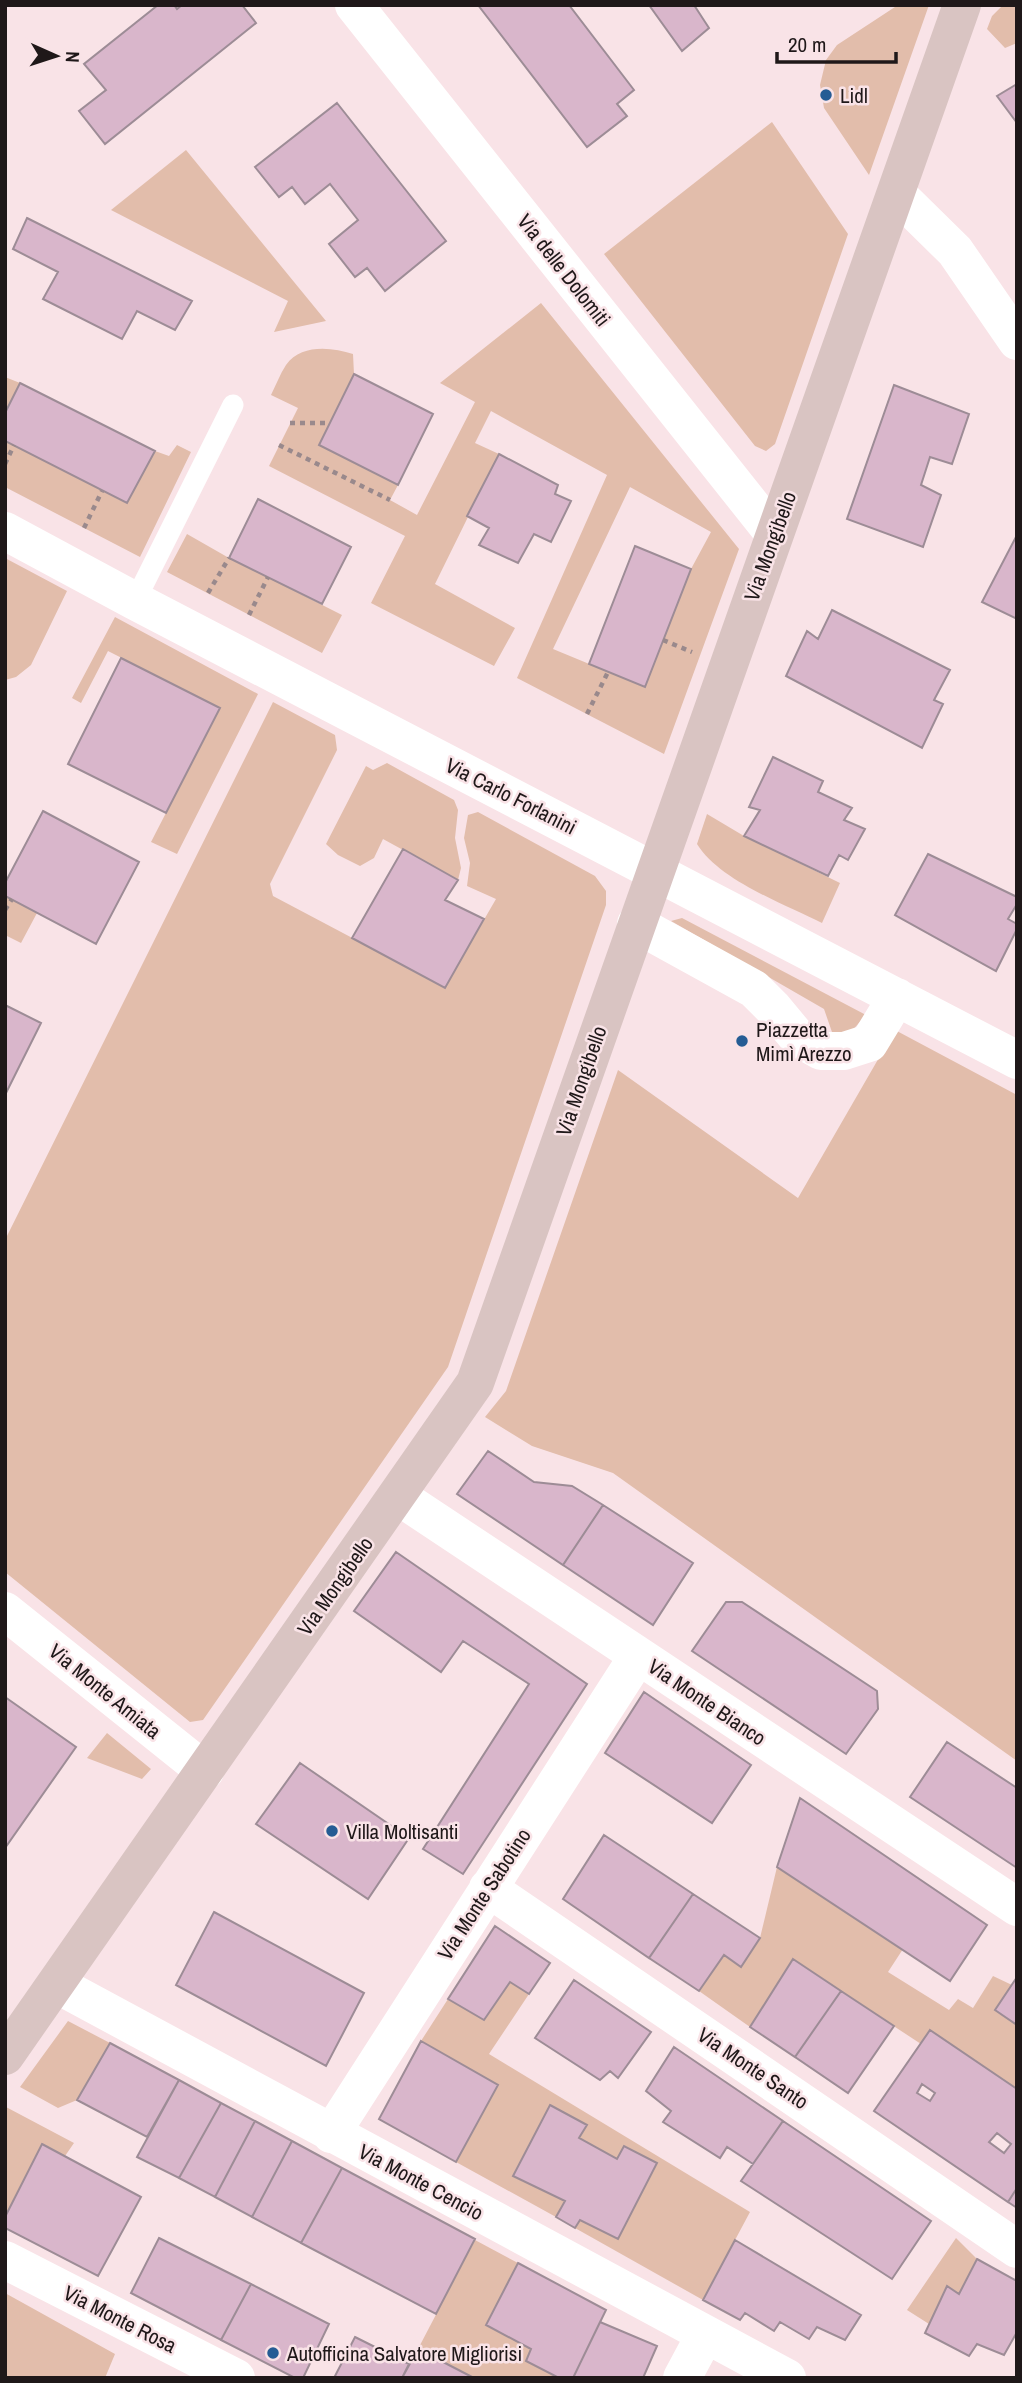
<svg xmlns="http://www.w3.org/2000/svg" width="1022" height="2383" viewBox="0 0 1022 2383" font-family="'Archivo Narrow',sans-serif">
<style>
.green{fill:#e2bdab;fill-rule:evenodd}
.building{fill:#d9b6cb;stroke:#9d8c96;stroke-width:2;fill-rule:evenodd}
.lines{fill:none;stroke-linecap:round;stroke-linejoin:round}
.path{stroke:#99898c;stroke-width:4.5;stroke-dasharray:5 5;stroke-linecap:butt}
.lane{stroke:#fff;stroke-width:21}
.street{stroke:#fff;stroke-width:38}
.secondary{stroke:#d9c4c2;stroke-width:38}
.poi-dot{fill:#255c94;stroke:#f9e3e7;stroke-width:2.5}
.labels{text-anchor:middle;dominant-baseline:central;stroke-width:5;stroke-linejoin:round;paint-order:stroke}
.poi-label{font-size:21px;fill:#1f1819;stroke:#f9e3e7;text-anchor:start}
.street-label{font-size:21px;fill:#1f1819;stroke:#f9e3e7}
</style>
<rect width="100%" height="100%" fill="#f9e3e7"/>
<!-- green -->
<path class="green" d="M898,5H929L869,175L824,108L820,85L826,60L837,45Z
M1003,5H1017V43L1005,48L987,29L992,16Z
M772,122L848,234L775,444L766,451L755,446L604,254Z
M186,150L326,321L274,332L288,301L111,210Z
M541,303L739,549L664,754L517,678L607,475L491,411L475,443L499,454L435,584L515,628L494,666L371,603L405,536L269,466L298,408L271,395C276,385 280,374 286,365C301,344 331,347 353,354L354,374L320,445L398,485L390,500L417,515L475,402L440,383ZM630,487L711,532L691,569L645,687L553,649Z
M5,377L20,383L5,413Z
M5,441L127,503L155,451L169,456L177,445L191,452L140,557L5,487Z
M187,534L229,558L342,615L322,653L167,572Z
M5,558L67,591L31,665L16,677L5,680Z
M115,617L258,694L177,854L151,842L220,708L108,651L81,703L72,698Z
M273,702L335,735L337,750L270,884L273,896L445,987L496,899L467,886L470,863L464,838L468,815L478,812L595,876L606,891V905L448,1367L203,1720L190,1722L5,1572V1240Z
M387,763L454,800L458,810L455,838L461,868L458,880L383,839L374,858L360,866L338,855L326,844L366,766L373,770Z
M707,814L744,836L840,883L822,923C784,904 719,880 697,844Z
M5,896L37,913L21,943L5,935Z
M682,918L866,1015L851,1032L833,1035L824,1009L671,921Z
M895,1030L1017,1095V1761L613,1473L532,1446L485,1417L506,1391L618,1070L798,1198Z
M107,1733L151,1769L142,1779L87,1758Z
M777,1867L903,1949L888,1972L949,2010L958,1999L973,2008L993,1976L1012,1985L995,2010L1017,2025V2089L930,2031L921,2044L793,1960L750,2027L699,1991L724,1955L760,1938Z
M510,1982L529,1994L489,2054L750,2212L703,2300L575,2228L580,2220L618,2239L656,2163L625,2146L617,2159L579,2138L586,2125L550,2105L513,2176L565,2201L556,2217L456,2162L497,2085L421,2041L448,1999L484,2020Z
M68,2021L110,2043L77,2100L58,2108L20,2087Z
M6,2107L74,2143L65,2156L42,2144L5,2217Z
M956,2238L977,2259L959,2294L947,2287L929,2324L907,2310Z
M475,2240L518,2263L486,2325L531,2349L527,2361L559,2378H474L418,2349Z
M5,2293L115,2354L105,2378H5Z"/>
<!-- building -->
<path class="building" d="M158,5H174L177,9L182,5H242L256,23L105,144L79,111L106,90L84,64Z
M478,5H569L634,90L617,104L627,116L587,147Z
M649,5H694L709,28L682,51Z
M1017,84V123L997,96Z
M337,103L446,241L385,291L367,268L355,277L329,244L358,220L330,184L305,204L292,187L279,197L255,167Z
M27,218L192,301L175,330L137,311L122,339L43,299L58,272L13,249Z
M354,374L433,414L398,485L319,445Z
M20,383L155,451L127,503L5,441V413Z
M894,385L969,414L952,464L930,457L921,485L941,495L923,547L847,519Z
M499,454L558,485L555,494L571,501L551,542L534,534L518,563L479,545L489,528L467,516Z
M258,499L351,547L322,604L229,558Z
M1017,535V619L982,602Z
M635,546L691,569L645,687L589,664Z
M832,610L950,670L934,700L943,704L922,748L786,676L807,631L818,639Z
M121,658L220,708L166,813L68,764Z
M773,757L823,781L818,792L852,808L844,820L865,829L848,860L839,855L828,876L744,836L760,810L749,807Z
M43,811L139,862L96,944L5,896V883Z
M403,849L458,880L445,900L484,919L445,988L352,938Z
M928,854L1017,897V904L1008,919L1017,924V929L996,971L895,915Z
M5,1005L41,1023L5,1095Z
M488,1451L534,1482L572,1486L603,1505L563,1565L457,1494Z
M603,1505L693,1563L653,1625L563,1565Z
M396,1552L587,1684L463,1874L423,1849L529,1684L463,1641L441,1672L354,1611Z
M726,1602H742L877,1691L878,1709L846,1754L692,1651Z
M644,1692L751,1765L712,1823L605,1753Z
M5,1697L76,1747L5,1848Z
M947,1742L1017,1788V1868L910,1797Z
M300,1763L409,1838L368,1899L256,1824Z
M800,1798L987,1925L950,1981L777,1867Z
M604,1835L693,1894L649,1958L563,1899Z
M693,1894L760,1938L741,1967L724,1955L699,1991L649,1958Z
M214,1912L364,1993L326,2066L176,1985Z
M495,1926L550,1963L529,1994L510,1982L484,2020L448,1999Z
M793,1959L841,1991L795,2057L750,2027Z
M1017,1977V2025L995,2010Z
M574,1980L651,2032L618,2078L610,2071L600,2080L535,2038Z
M841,1991L894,2026L848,2093L795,2057Z
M930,2030L1017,2089V2188L1008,2202L874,2111ZM922,2084L935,2093L930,2101L917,2093ZM997,2133L1011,2144L1004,2153L989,2142Z
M421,2041L498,2085L456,2162L379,2119Z
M110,2043L179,2080L147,2137L77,2100Z
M674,2047L783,2121L753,2164L727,2147L720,2158L663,2122L671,2111L646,2091Z
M179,2080L221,2103L179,2178L137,2157Z
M221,2103L255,2121L215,2197L179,2178Z
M550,2105L587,2125L579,2138L617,2159L624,2146L657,2163L618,2239L580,2220L575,2228L556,2217L565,2201L513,2176Z
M255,2121L292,2141L252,2217L215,2197Z
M783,2121L931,2221L892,2279L741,2181Z
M292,2141L342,2168L301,2243L252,2217Z
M42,2144L141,2197L98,2276L5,2228V2217Z
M342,2168L475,2239L436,2314L301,2243Z
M1017,2188V2208L1008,2202Z
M159,2238L251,2284L221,2340L131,2293Z
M735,2240L861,2315L845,2340L817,2327L809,2339L780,2322L774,2331L745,2313L740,2320L703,2300Z
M977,2259L1017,2281V2332L1004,2355L977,2344L969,2356L925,2333L947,2286L959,2294Z
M518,2263L606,2310L573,2378H559L526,2361L531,2349L486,2325Z
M251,2284L329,2324L303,2378H295L221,2340Z
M600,2322L657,2346L643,2378H573Z
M355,2337L409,2364L402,2378H334Z
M418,2349L474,2378H402Z"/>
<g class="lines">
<!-- path -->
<path class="path" d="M290,423H330
M279,445L390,500
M5,464L14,445
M84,528L102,491
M208,593L229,558
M249,615L268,577
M663,640L692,652
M587,714L608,672
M5,910L12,899"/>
<!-- lane -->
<path class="lane" d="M135,601L233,405"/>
<!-- street -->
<path class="street" d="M354,5L774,534
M896,193L955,251L1017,341
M5,531L135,601L1017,1060
M636,924L754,989L773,1008L798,1038L821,1051H844L869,1043L897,997
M398,1496L1017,1907
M5,1611L205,1771
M488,1888L1017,2249
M56,1984L787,2378
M331,2134L638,1656
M5,2260L236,2378
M682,2378L705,2335"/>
<!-- secondary -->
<path class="secondary" d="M5,2056L475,1383L962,5"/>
</g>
<!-- markers -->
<g class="poi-dot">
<circle cx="826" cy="95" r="7"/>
<circle cx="742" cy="1041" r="7"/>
<circle cx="332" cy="1831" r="7"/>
<circle cx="273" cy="2353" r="7"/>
</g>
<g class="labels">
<!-- poi labels -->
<g class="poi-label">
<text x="840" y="95">Lidl</text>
<text x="756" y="1029">Piazzetta<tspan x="756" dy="24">Mimì Arezzo</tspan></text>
<text x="346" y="1831">Villa Moltisanti</text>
<text x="287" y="2353">Autofficina Salvatore Migliorisi</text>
</g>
<!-- street labels -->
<g class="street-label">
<text transform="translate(564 270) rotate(52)">Via delle Dolomiti</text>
<text transform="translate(770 546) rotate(-70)">Via Mongibello</text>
<text transform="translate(511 796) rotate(27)">Via Carlo Forlanini</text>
<text transform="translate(581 1081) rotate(-71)">Via Mongibello</text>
<text transform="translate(335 1586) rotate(-55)">Via Mongibello</text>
<text transform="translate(105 1691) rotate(39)">Via Monte Amiata</text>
<text transform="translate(707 1702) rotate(34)">Via Monte Bianco</text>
<text transform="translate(484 1894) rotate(-57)">Via Monte Sabotino</text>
<text transform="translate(753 2068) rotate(34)">Via Monte Santo</text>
<text transform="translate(421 2182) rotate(28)">Via Monte Cencio</text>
<text transform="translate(120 2319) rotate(27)">Via Monte Rosa</text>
</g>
</g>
<!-- border -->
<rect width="1022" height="2383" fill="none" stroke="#1f1819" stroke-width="14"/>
<!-- north arrow -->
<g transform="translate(56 56) rotate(93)" stroke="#f9e3e7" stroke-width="5" paint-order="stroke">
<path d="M0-5L12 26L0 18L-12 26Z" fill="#1f1819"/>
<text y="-10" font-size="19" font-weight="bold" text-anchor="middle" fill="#1f1819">N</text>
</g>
<!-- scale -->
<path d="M777 52v10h119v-10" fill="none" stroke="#1f1819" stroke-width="3.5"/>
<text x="788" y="52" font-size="21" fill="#1f1819" stroke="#f9e3e7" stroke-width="5" paint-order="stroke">20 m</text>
</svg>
